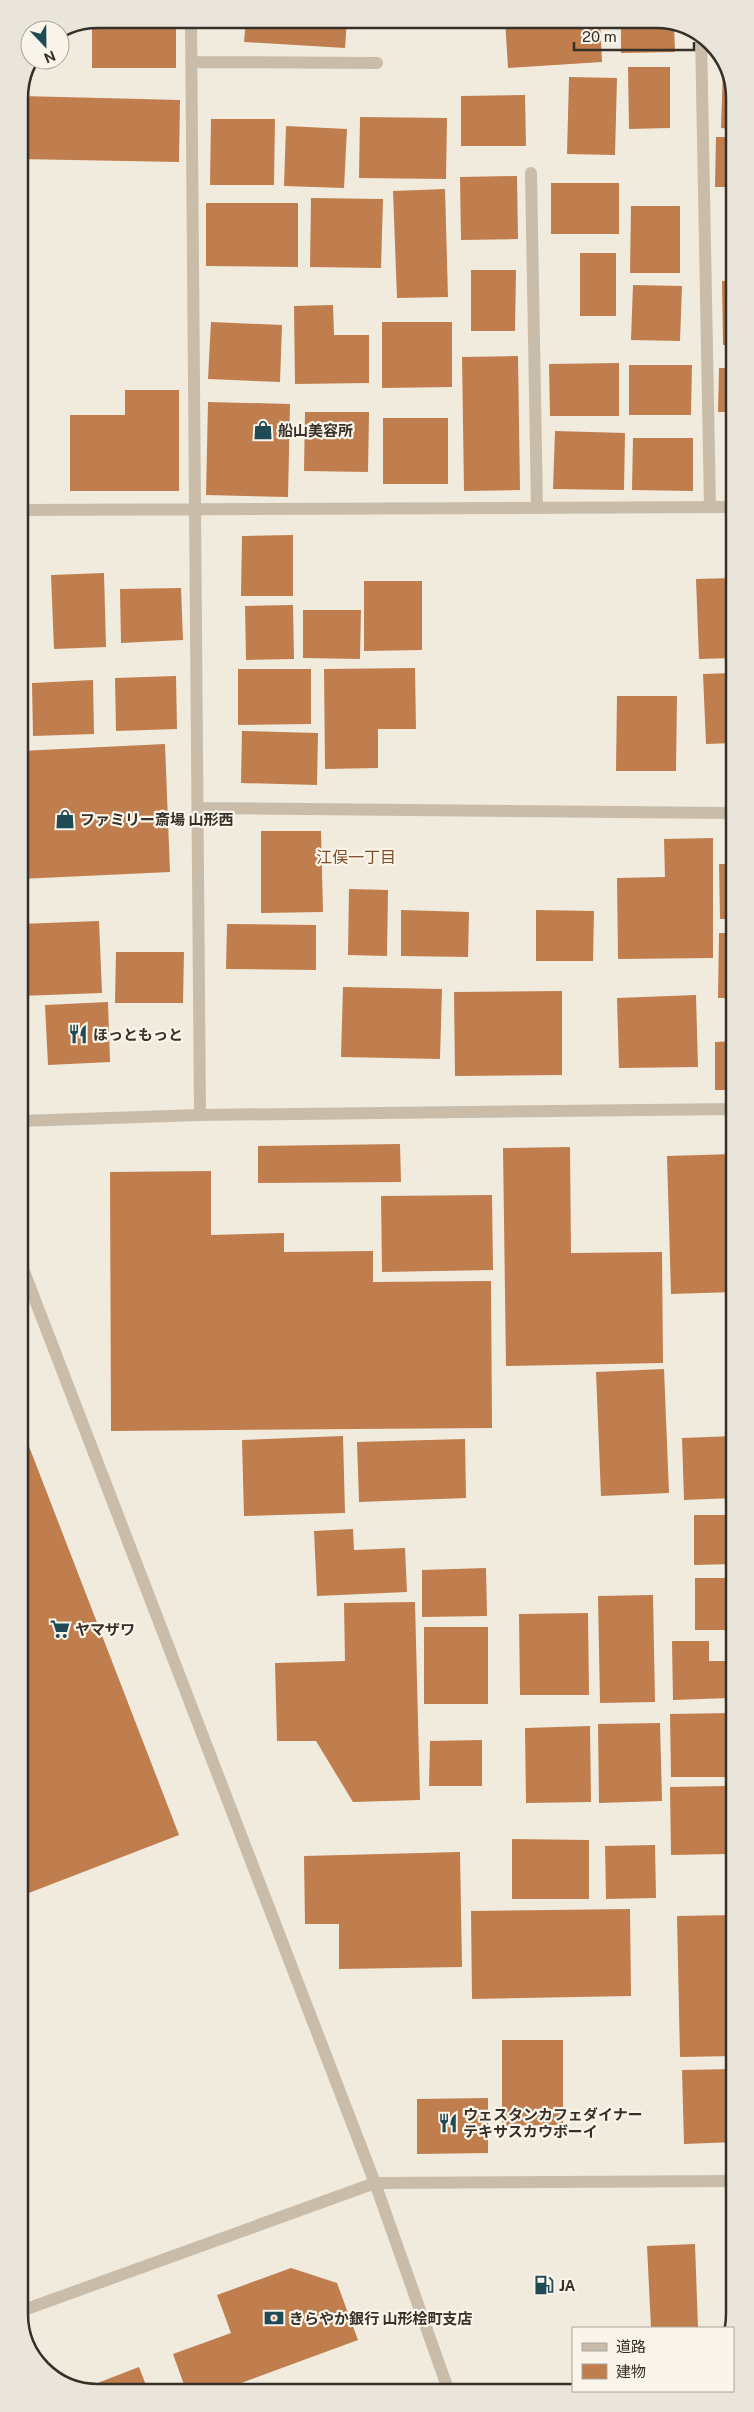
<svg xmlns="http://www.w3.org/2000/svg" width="754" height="2412" viewBox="0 0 754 2412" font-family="'Public Sans','Noto Sans JP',sans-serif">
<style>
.building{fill:#c07d4d}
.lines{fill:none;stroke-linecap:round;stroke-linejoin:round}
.minor{stroke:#c9bdaa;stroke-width:12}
.labels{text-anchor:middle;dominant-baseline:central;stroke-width:4.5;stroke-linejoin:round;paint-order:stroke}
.poi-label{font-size:15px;font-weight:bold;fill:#373029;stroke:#f9f5ea;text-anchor:start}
.neighbourhood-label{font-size:16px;fill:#824c26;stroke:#f9f5ea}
.rim{fill:none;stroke:#373029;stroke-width:2.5}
</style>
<rect width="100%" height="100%" fill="#f1ebde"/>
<!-- building -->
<path class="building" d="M97,19H176V68H92V21Z
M246,19H347L345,48L244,42Z
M505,19H600L602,62L508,68Z
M621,19H662L674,24L675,52L621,53Z
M64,33V56L60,57V34Z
M628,67H670V128L629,129Z
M723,68H727L733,77V129L721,128Z
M569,77L617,78L615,155L567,154Z
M525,95L526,146H461V96Z
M21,96L180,100L179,162L19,159Z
M360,117L447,118L446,179L359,178Z
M211,119H275L274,185H210Z
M286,126L347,129L344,188L284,186Z
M716,137H733V187H715Z
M517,176L518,239L461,240L460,177Z
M551,183H619V234H551Z
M445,189L448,297L397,298L393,191Z
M311,198L383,199L381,268L310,267Z
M729,199H733V258H729Z
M206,203H298V267L206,266Z
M631,206H680V273H630Z
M580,253H616V316H580Z
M471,270H516L515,331H471Z
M722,281H733V345H723Z
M633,285L682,286L680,341L631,340Z
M333,305L334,335H369V383L295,384L294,306Z
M211,322L282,325L280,382L208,379Z
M382,322H452V387L382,388Z
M518,356L520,490L464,491L462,357Z
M619,363V416H550L549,364Z
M629,365H692L691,415H629Z
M719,368H733V412H718Z
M125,390H179V491H70V415H125Z
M208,402L290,404L288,497L206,495Z
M305,412H369L368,472L304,471Z
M383,418H448V484H383Z
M555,431L625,433L624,490L553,489Z
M633,438H693V491L632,490Z
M293,535V596H241L242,536Z
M104,573L106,647L54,649L51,575Z
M733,578V658L699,659L696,579Z
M364,581H422V650L364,651Z
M181,588L183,640L121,643L120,589Z
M293,605L294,659L246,660L245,606Z
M303,610H361L360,659L303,658Z
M415,668L416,729H378V768L325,769L324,669Z
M238,669H311V724L238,725Z
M733,673V743L706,744L703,674Z
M176,676L177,729L116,731L115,678Z
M93,680L94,734L33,736L32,683Z
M617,696H677L676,771H616Z
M242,731L318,733L317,785L241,783Z
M165,744L170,872L20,879V751Z
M261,831H321L323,912L261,913Z
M713,838V958L618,959L617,878L665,877L664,839Z
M719,864H734V919H720Z
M349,889L388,890L387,956L348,955Z
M401,910L469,912L468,957L401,956Z
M536,910L594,911L593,961H536Z
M99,921L102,993L20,996V924Z
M227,924L316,925V970L226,969Z
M719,933H734V998H718Z
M116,952H184L183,1003H115Z
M343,987L442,989L440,1059L341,1057Z
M562,991V1075L455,1076L454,992Z
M696,995L698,1067L619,1068L617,998Z
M108,1002L110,1062L48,1065L45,1005Z
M734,1041V1090H715V1042Z
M400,1144L401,1182L258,1183V1146Z
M570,1147L571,1253L662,1252L663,1363L506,1366L503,1148Z
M734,1154V1292L671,1294L667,1156Z
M211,1171V1235L284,1233V1252L373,1251V1282L491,1281L492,1428L111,1431L110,1172Z
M492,1195L493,1270L382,1272L381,1196Z
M664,1369L669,1493L601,1496L596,1372Z
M20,1423L179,1835L21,1896V1783Z
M343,1436L345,1513L244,1516L242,1440Z
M734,1436V1498L684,1500L682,1438Z
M465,1439L466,1498L359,1502L357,1442Z
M694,1515H734V1564L694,1565Z
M353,1529L354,1550L405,1548L407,1592L317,1596L314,1531Z
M486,1568L487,1616L422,1617V1570Z
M695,1578H734V1630H695Z
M653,1595L655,1702L600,1703L598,1596Z
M415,1602L420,1800L353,1802L316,1741H277L275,1663L345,1661L344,1603Z
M588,1613L589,1695H520L519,1614Z
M424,1627H488V1704H424Z
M672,1641H709V1661H727L729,1698L673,1700Z
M732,1713L733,1777H671L670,1714Z
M660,1723L662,1801L599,1803L598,1724Z
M590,1726L591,1802L526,1803L525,1728Z
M482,1740V1786H429L430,1741Z
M727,1786L728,1854L671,1855L670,1787Z
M512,1839L589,1840V1899H512Z
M655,1845L656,1898L606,1899L605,1846Z
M460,1852L462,1967L339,1969V1924H305L304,1856Z
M630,1909L631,1996L472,1999L471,1911Z
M735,1915V2056L680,2057L677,1916Z
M502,2040H563V2125L502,2126Z
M735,2069V2142L684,2144L682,2070Z
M488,2098V2153L417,2154V2099Z
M695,2244L698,2328H651L647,2246Z
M291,2268L337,2283L358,2340L214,2393H187L173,2354L231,2333L217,2295Z
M139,2367L149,2393H92L82,2389Z"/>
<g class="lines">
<!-- minor -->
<path class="minor" d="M191,19L200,1115
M701,35L710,507
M191,62L377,63
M531,173L537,507
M19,510L733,507
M198,808L733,813
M20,1121L200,1115L734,1109
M20,1261L375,2183L449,2392
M21,2311L375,2183L735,2181"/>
</g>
<!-- icons -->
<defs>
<symbol id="shop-bare" viewBox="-9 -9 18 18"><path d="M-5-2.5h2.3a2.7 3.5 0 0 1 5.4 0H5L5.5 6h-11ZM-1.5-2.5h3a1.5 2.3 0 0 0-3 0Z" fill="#204a56" stroke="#f9f5ea" stroke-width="2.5" paint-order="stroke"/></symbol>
<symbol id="restaurant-bare" viewBox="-9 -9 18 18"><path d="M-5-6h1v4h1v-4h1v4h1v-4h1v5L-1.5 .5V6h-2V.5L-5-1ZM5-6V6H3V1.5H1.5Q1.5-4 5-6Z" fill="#204a56" stroke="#f9f5ea" stroke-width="2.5" paint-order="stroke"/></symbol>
<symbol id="supermarket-bare" viewBox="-9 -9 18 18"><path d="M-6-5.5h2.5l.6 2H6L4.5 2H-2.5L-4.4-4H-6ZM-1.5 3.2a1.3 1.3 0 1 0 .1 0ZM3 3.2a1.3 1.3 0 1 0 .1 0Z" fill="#204a56" stroke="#f9f5ea" stroke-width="2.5" paint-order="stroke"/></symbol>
<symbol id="fuel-bare" viewBox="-9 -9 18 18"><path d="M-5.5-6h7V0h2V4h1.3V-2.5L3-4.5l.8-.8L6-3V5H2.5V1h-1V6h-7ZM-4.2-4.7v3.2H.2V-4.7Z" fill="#204a56" stroke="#f9f5ea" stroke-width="2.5" paint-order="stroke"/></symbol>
<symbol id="bank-bare" viewBox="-9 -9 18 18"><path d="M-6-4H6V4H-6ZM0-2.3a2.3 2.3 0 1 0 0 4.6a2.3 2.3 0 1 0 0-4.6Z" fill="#204a56" stroke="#f9f5ea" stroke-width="2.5" paint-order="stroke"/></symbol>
</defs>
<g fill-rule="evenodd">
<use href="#shop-bare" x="249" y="416" width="28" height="28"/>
<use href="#shop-bare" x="51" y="805" width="28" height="28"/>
<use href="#restaurant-bare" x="64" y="1020" width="28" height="28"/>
<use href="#supermarket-bare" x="46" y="1615" width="28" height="28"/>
<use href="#restaurant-bare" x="434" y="2109" width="28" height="28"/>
<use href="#fuel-bare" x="530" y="2271" width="28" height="28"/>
<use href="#bank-bare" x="260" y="2304" width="28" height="28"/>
</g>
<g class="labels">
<!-- poi labels -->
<g class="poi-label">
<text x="278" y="430">船山美容所</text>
<text x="80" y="819">ファミリー斎場 山形西</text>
<text x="93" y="1034">ほっともっと</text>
<text x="75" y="1629">ヤマザワ</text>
<text x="463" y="2114">ウェスタンカフェダイナー<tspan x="463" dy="17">テキサスカウボーイ</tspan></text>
<text x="559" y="2285">JA</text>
<text x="289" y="2318">きらやか銀行 山形桧町支店</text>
</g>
<!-- neighbourhood labels -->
<g class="neighbourhood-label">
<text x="356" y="857">江俣一丁目</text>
</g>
</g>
<!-- crop -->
<path d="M0 0H754V2412H0ZM98 28H656A70 70 0 0 1 726 98V2314A70 70 0 0 1 656 2384H98A70 70 0 0 1 28 2314V98A70 70 0 0 1 98 28Z" fill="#e9e5db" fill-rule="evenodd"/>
<path class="rim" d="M98 28H656A70 70 0 0 1 726 98V2314A70 70 0 0 1 656 2384H98A70 70 0 0 1 28 2314V98A70 70 0 0 1 98 28Z"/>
<!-- legend -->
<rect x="572" y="2327" width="162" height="65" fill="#f9f5ea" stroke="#aba69d"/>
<rect x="582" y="2343" width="25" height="8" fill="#c9bdaa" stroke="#aba69d"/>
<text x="616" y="2352" font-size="15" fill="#373029">道路</text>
<rect x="582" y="2364" width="25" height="15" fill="#c07d4d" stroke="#aba69d"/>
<text x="616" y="2377" font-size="15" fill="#373029">建物</text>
<!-- north arrow -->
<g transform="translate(45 45) rotate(158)"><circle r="24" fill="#f9f5ea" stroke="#aba69d"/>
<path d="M0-4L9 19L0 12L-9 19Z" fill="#204a56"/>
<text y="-8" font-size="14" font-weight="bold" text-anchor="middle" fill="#373029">N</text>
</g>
<!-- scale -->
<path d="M574 42v8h120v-8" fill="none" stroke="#373029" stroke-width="2.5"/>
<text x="582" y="42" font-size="15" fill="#373029" stroke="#f9f5ea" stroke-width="4" paint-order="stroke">20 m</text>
</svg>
